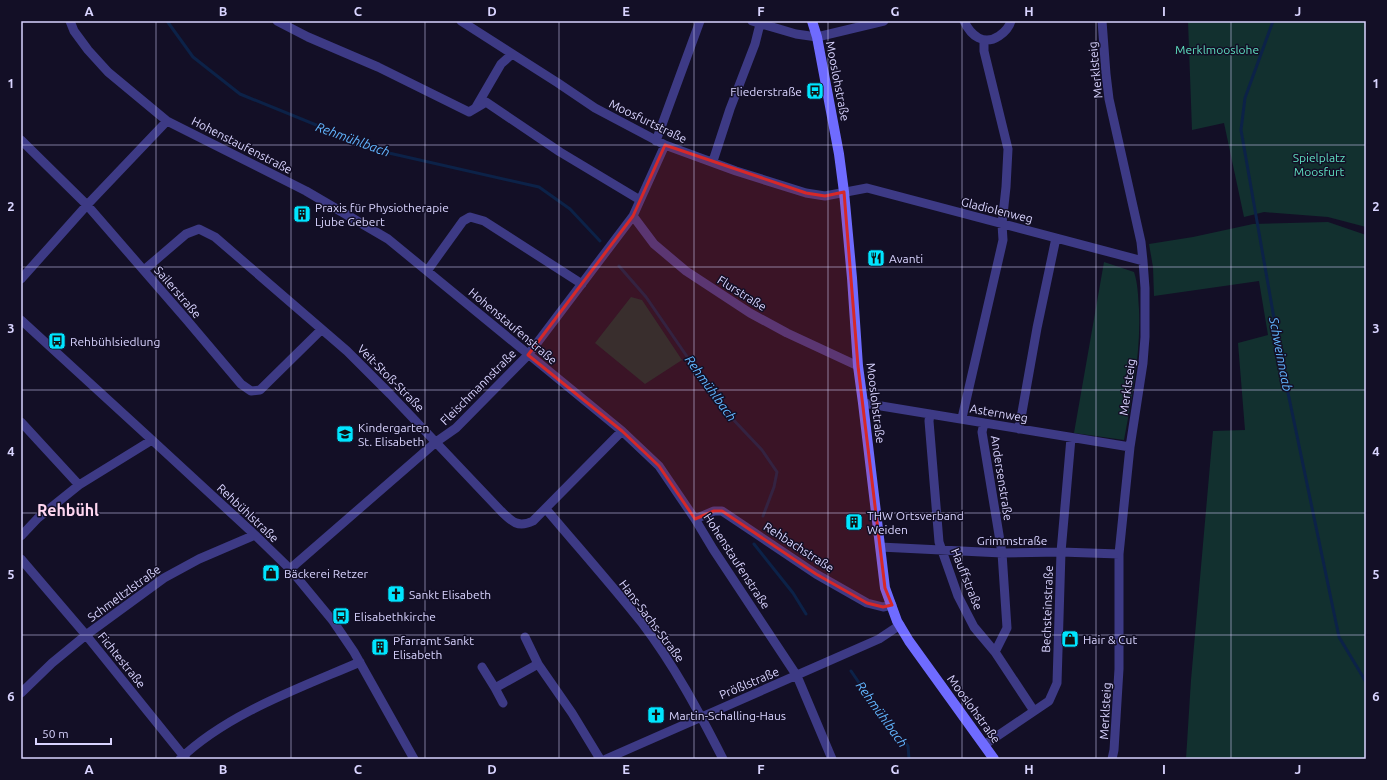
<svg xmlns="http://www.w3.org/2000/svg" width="1387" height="780" viewBox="0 0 1387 780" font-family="Ubuntu,sans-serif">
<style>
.green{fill:#12302f}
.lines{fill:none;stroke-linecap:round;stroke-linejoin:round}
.stream{stroke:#0c2248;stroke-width:3}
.street{stroke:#3d3a85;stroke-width:9}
.secondary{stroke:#6f6bff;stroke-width:10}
.marked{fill:#d62828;fill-opacity:0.2;stroke:#d62828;stroke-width:3;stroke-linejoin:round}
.grid{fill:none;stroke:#d9d4ff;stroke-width:1;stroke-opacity:0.55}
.labels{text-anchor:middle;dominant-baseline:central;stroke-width:3;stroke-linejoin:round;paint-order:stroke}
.park-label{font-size:12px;fill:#5fe0c0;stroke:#130f26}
.street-label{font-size:12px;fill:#d9d4ff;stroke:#130f26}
.poi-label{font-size:12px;fill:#d9d4ff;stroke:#130f26;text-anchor:start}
.water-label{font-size:13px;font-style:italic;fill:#62b6ff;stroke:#130f26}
.district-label{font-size:16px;font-weight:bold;fill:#ffd6f0;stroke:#130f26}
.neatline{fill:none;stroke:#d9d4ff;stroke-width:1.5}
.grid-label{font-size:13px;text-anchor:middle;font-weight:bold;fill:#d9d4ff}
</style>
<rect width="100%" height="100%" fill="#130f26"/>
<!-- green -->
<path class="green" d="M1188,21H1366V227L1328,217L1264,212L1244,217L1224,123L1192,130Z
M1328,222L1366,235V759H1186L1191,680L1213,431L1245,430L1238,343L1268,335L1259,281L1154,296L1153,267L1149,244L1193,237L1253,224Z
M1104,262L1134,272C1138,284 1138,296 1139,309C1141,353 1132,397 1124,440L1074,433Z
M631,297L642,300L682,360L645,384L595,343Z"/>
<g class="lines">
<!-- stream -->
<path class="stream" d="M167,21L193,57L240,94L380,151L539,187L570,209L600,241
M1273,21L1245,98L1241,130L1282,364L1339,637L1366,682
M619,266L646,297L708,387L727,413L762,450L777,472L774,487L763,516
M754,544L793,593L806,614
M851,671L879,712L908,746L909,759"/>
<!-- street -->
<path class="street" d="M70,21L74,31L88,50L108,72L167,121L306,191L388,239L622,431L659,466L695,519L713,549L797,676L832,759
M277,21L308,37L378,67L469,112L486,102L560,152L640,200
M461,21L558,83L595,108L665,145L736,171L806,193L825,196L867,188L1143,261
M752,21L796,34L817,37L884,21
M964,21C971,36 984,46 999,36C1005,32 1009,28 1011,21
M1102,21L1106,74L1109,99L1141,242L1143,261L1145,288V337L1143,363L1130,447L1119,554V669L1114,750L1112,759
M476,107L501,64L512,54
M21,140L87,205L186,319L241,384L251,391L260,390L321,330
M656,141L700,21
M713,161L730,109L755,44L760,24
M633,216L654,244L686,271L750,313L787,333L858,366
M144,270L186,234L199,229L215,237L347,351L390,394L501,511C512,522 518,528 533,521L622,431
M427,271L463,221L470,217L484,221L582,284
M21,279L87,205L167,121
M21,320L152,440L255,535L290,569L333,621L354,652L414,759
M863,403L1130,447
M930,414L929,421L939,542L958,596L974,627L995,652L1034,711
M962,418L1003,240L1002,224L1006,187L1008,149L984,51V40
M21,422L79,485
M984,423L982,432L1002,553L1007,628L995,652
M1019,429L1037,328L1056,238
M546,509C578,547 611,584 642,623C674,665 699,712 723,759
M695,519L714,511H722L816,574L867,603L883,607L892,605
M21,536L38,518L79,485L152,440
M880,547L1002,553L1061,552L1119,554
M21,559L86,635L186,759
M290,569L436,442L456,428L528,355L633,216L665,145
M525,637L538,664
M482,667L495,688L538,664L572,713L600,759
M495,688L503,703
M21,693L52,663L86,635L164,578L199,559L255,535
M984,745L1049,701L1057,683L1061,552L1071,438
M180,759C228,713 300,688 360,662
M606,759L879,639L900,625"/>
<!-- secondary -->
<path class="secondary" d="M812,21L817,37L839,154L844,192L852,278L858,366L863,403L885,588L897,621L909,641L994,759"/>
</g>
<!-- marked area -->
<path class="marked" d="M665,145L806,193L825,196L844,192L858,366L885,588L892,605L883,607L867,603L816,574L722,511H714L695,519L659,466L622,431L528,355L633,216Z"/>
<!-- grid -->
<path class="grid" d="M156,21V759M291,21V759M425,21V759M559,21V759M694,21V759M828,21V759M962,21V759M1096,21V759M1231,21V759M21,145H1366M21,267H1366M21,390H1366M21,513H1366M21,635H1366"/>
<!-- icons -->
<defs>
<symbol id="bus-square" viewBox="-11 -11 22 22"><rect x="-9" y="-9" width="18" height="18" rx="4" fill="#00e5ff" stroke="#130f26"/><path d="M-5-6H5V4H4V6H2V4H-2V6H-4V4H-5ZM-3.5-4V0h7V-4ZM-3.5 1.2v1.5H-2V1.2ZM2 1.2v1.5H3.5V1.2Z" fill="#111"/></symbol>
<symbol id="building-square" viewBox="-11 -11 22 22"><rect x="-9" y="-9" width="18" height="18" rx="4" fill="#00e5ff" stroke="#130f26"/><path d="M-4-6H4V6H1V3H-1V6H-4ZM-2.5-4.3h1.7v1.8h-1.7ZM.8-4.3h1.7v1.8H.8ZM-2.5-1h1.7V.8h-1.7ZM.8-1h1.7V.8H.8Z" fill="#111"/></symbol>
<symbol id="restaurant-square" viewBox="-11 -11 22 22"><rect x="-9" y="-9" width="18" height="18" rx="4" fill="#00e5ff" stroke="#130f26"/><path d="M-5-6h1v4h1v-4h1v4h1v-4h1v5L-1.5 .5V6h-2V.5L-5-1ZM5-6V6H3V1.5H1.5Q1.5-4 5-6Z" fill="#111"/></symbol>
<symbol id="school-square" viewBox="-11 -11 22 22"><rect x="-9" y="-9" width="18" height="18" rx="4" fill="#00e5ff" stroke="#130f26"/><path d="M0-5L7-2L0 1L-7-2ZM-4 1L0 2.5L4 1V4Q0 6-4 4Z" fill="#111"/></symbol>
<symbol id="shop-square" viewBox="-11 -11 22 22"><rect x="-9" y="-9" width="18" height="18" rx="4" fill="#00e5ff" stroke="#130f26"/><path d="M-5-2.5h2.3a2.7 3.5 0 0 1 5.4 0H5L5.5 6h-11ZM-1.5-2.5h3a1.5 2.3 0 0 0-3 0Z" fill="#111"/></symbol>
<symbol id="church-square" viewBox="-11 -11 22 22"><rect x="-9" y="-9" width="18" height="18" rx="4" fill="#00e5ff" stroke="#130f26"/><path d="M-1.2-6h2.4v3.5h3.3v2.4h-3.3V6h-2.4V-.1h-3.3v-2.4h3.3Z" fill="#111"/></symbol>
</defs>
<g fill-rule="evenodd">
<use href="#bus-square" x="805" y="81" width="20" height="20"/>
<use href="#building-square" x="292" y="204" width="20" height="20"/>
<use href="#restaurant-square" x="866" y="248" width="20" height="20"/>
<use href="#bus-square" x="47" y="331" width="20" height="20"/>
<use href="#school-square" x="335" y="424" width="20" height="20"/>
<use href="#building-square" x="844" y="512" width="20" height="20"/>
<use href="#shop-square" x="261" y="563" width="20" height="20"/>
<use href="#church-square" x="386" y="584" width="20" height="20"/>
<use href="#bus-square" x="331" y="606" width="20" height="20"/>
<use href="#shop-square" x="1060" y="629" width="20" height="20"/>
<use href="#building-square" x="370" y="637" width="20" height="20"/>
<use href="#church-square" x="646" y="705" width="20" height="20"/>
</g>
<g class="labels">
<!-- park labels -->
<g class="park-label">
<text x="1217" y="49">Merklmooslohe</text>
<text x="1319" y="157">Spielplatz<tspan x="1319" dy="14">Moosfurt</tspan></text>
</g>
<!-- street labels -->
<g class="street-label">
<text transform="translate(1095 70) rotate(-96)">Merklsteig</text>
<text transform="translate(838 81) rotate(79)">Mooslohstraße</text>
<text transform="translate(648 121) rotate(26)">Moosfurtstraße</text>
<text transform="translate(242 145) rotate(27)">Hohenstaufenstraße</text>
<text transform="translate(997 210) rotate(14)">Gladiolenweg</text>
<text transform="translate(178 292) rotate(49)">Sailerstraße</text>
<text transform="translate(742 293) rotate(32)">Flurstraße</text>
<text transform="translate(513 326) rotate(40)">Hohenstaufenstraße</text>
<text transform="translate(391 378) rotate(45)">Veit-Stoß-Straße</text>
<text transform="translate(478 387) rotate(-45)">Fleischmannstraße</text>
<text transform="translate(1127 387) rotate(-82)">Merklsteig</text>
<text transform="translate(876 403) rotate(83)">Mooslohstraße</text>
<text transform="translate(999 413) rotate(10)">Asternweg</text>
<text transform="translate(1002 478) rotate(81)">Andersenstraße</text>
<text transform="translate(248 513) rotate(43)">Rehbühlstraße</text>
<text x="1012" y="540">Grimmstraße</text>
<text transform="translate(799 547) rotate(33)">Rehbachstraße</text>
<text transform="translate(737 561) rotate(57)">Hohenstaufenstraße</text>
<text transform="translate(967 579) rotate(68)">Hauffstraße</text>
<text transform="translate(124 593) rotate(-36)">Schmeltzlstraße</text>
<text transform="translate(1047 609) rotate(-88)">Bechsteinstraße</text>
<text transform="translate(652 621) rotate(53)">Hans-Sachs-Straße</text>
<text transform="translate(122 660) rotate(51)">Fichtestraße</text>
<text transform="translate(749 683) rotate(-23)">Prößlstraße</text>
<text transform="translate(974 709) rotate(54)">Mooslohstraße</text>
<text transform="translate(1105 711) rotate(-87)">Merklsteig</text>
</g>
<!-- poi labels -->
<g class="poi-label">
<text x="802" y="91" text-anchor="end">Fliederstraße</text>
<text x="315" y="207">Praxis für Physiotherapie<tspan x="315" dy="14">Ljube Gebert</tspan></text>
<text x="889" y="258">Avanti</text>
<text x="70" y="341">Rehbühlsiedlung</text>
<text x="358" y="427">Kindergarten<tspan x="358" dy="14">St. Elisabeth</tspan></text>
<text x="867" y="515">THW Ortsverband<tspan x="867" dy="14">Weiden</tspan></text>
<text x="284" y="573">Bäckerei Retzer</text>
<text x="409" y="594">Sankt Elisabeth</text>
<text x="354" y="616">Elisabethkirche</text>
<text x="1083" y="639">Hair &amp; Cut</text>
<text x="393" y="640">Pfarramt Sankt<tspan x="393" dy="14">Elisabeth</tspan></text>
<text x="669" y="715">Martin-Schalling-Haus</text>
</g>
<!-- water labels -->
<g class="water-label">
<text transform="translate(353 139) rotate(20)">Rehmühlbach</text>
<text transform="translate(1281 354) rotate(79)">Schweinnaab</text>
<text transform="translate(711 388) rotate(54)">Rehmühlbach</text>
<text transform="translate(882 714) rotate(54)">Rehmühlbach</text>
</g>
<!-- district labels -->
<g class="district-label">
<text x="68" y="510">Rehbühl</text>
</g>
</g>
<!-- border -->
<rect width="1387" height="780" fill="none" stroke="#130f26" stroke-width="44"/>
<!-- scale -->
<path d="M36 738v6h75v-6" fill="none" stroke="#d9d4ff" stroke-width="2"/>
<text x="42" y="738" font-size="12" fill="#d9d4ff" stroke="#130f26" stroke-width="3" paint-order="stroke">50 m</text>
<rect x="22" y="22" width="1343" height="736" class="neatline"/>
<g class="grid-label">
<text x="89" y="16">A</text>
<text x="223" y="16">B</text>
<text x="358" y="16">C</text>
<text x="492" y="16">D</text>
<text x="626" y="16">E</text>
<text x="761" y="16">F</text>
<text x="895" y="16">G</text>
<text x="1029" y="16">H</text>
<text x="1164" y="16">I</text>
<text x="1298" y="16">J</text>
<text x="11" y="88">1</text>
<text x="1376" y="88">1</text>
<text x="11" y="211">2</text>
<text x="1376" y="211">2</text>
<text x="11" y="333">3</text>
<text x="1376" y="333">3</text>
<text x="11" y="456">4</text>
<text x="1376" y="456">4</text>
<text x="11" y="579">5</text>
<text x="1376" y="579">5</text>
<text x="11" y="701">6</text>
<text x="1376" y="701">6</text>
<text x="89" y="774">A</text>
<text x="223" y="774">B</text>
<text x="358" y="774">C</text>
<text x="492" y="774">D</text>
<text x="626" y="774">E</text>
<text x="761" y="774">F</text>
<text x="895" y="774">G</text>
<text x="1029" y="774">H</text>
<text x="1164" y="774">I</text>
<text x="1298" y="774">J</text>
</g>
</svg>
